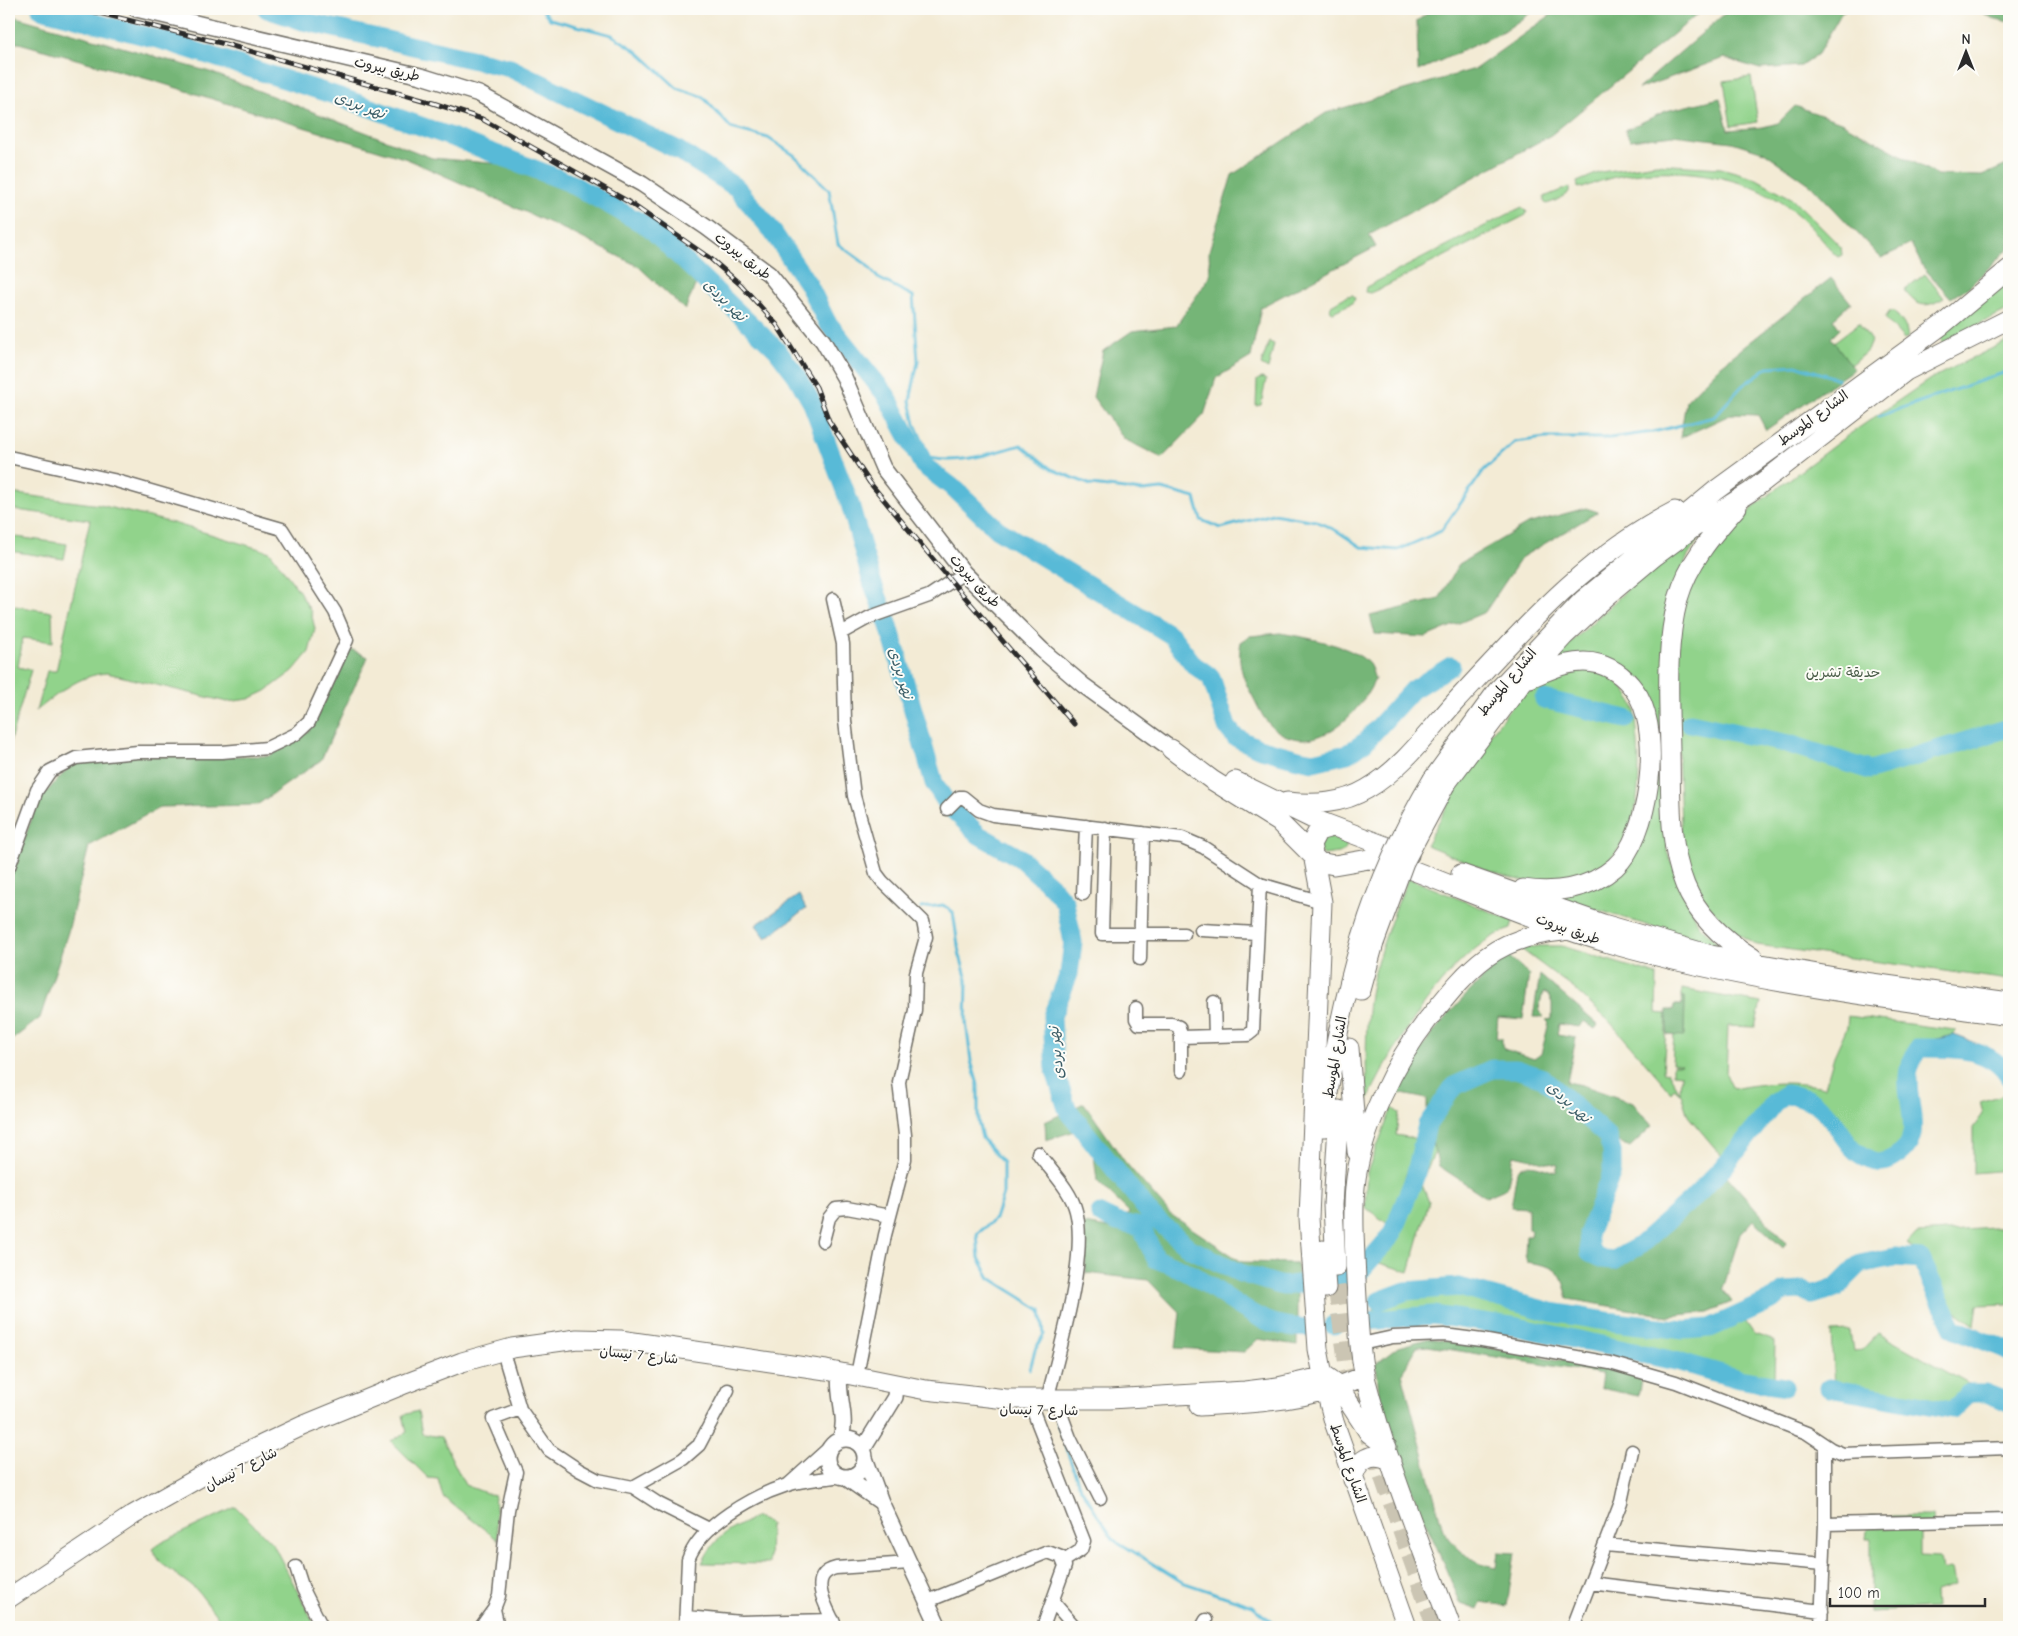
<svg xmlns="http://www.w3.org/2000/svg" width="2018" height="1636" viewBox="0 0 2018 1636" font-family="'Comic Neue','Playpen Sans Arabic',sans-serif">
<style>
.green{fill:#91d38b;stroke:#5e7f5b}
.forest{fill:#74b577;stroke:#507051}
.water{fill:#58bad7;stroke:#427281}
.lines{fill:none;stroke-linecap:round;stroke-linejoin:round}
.stream{stroke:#58bad7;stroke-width:3}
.river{stroke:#58bad7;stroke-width:19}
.primary-tunnel{stroke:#cbc5b3;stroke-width:19;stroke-dasharray:19 9;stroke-linecap:butt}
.minor-casing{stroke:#716e66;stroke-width:15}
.tertiary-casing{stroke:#716e66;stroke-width:18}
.primary-casing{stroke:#716e66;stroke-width:21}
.minor{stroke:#fff;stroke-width:12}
.tertiary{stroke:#fff;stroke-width:15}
.primary{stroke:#fff;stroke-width:19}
.rail-casing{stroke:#2b2b2b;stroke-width:5}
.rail{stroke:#fdfcf7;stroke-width:3;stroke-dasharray:9;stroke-linecap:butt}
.primary-bridge-casing{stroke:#716e66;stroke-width:21;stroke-linecap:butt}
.primary-bridge{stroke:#fff;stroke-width:19}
.labels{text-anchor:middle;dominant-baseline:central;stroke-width:4;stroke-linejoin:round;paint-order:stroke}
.street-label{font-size:14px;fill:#2b2b2b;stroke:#fdfcf7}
.park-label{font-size:14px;fill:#4a5d48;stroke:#fdfcf7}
.water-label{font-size:15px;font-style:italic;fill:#3b5d67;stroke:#fdfcf7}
</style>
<rect width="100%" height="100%" fill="#fdfcf7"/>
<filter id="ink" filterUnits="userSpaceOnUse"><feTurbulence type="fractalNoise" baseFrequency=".02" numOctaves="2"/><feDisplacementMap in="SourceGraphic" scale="10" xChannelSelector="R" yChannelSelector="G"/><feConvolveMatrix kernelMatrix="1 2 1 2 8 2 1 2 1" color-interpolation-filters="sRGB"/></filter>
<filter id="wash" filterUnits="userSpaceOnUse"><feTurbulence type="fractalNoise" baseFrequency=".0096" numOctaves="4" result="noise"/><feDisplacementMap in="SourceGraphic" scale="20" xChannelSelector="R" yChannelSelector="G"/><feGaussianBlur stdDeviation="1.12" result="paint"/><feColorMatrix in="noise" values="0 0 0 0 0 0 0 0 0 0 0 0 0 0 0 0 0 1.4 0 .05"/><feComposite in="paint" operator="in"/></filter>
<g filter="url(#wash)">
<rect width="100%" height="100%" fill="#f3ebd5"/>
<!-- green -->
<path class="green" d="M1751,77L1758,122L1731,126L1724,81Z
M1656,164L1721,168L1753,177L1793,199L1841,247L1842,255L1838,257C1832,253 1830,248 1825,243C1814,230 1800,216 1787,206C1735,168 1640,161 1583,188L1578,187L1577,182L1601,172Z
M1569,187V192C1563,197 1555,202 1546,204L1544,201V197Z
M1522,207L1527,212L1526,215L1384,287L1370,293L1365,292L1366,287Z
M2009,272V309L1942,343L1941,334Z
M1925,274L1944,298C1925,309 1917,307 1904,290Z
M1353,295L1355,299L1352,303L1333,312L1330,310L1331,305L1347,296Z
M1890,311H1894L1906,327L1908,337L1904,339L1885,318Z
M1859,323L1871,341L1867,351L1851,365L1834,342Z
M2009,340V980L1757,945L1730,929L1710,907L1693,884L1682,851L1675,668L1684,603L1695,577L1708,558L1743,517L1762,500L1844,438L1930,379Z
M1269,342L1274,344L1268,369L1261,365Z
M1262,378L1266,380L1261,405L1256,406L1257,380Z
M9,493L100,505L173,523L270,552L299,591L311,612L315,629L309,652L293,671L266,691L249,699L227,702L107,673C78,675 58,694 36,711L47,671H56L90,520L9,509Z
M1705,528L1687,558L1672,593L1667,851L1698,924L1723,949L1560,898L1621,866L1653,761L1631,678L1549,663L1647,571Z
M9,536L67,544L64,559L9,551Z
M9,605L52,612L53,642L23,638L18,667L31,670L9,745Z
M1578,666C1606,675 1624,678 1635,710C1641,767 1649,852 1582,876C1562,883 1536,884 1515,879C1484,871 1455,856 1426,845L1477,752L1525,689Z
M1328,836L1347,844L1345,850L1339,853L1324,855L1318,850L1322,839Z
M1408,878L1513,921L1511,929C1451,947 1393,1047 1367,1101C1366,1066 1365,1029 1370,994C1377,954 1393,915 1408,878Z
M1539,946H1562L1657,975L1656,1013L1667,1014L1663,1072L1669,1073L1680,1093L1681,1075L1673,1074V1065H1682L1672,1063L1674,1035H1684L1685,997H1682V989L1761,1003L1755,1027L1728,1026L1726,1074L1733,1089C1766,1082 1792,1081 1825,1087L1834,1056L1847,1027L1848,1016L1955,1030L1954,1035L1919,1043C1911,1063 1906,1081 1910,1103C1911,1109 1914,1115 1914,1121C1913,1136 1910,1149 1896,1157C1864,1176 1839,1128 1822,1106V1102L1786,1090L1776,1091L1726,1161L1688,1116L1681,1094L1674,1088L1671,1092L1610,1022L1573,988L1521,949Z
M2009,1093V1170L1973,1173V1128L1983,1114L1980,1102Z
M1392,1108L1399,1113L1396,1135L1418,1139L1389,1225L1365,1207L1367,1172Z
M1431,1139L1435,1152L1421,1182L1429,1202L1409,1272L1376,1262L1395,1239Z
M2009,1227V1304L1978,1305L1975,1325L1953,1310L1923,1258L1907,1244L1917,1233Z
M1459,1289L1546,1312L1682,1331L1714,1328L1741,1315L1754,1334L1775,1341L1774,1382C1663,1352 1549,1321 1435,1312C1415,1310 1393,1313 1374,1314V1309L1407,1292Z
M1850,1331L1853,1351L1862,1350L1878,1333L1979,1390L1967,1391L1951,1407L1834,1388L1831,1332Z
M418,1411L422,1434L441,1437L465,1485L494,1496L498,1540L443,1497L438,1479L428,1478L391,1441L407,1432L403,1415Z
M236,1507L273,1544L316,1627H225L197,1590L161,1563L152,1549L160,1543Z
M1869,1516H1933L1934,1527L1920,1529V1556L1940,1557L1942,1570L1951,1569L1954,1586L1934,1592L1935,1608L1871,1612V1539H1866Z
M755,1517L770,1524L769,1564L702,1563C717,1534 727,1532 755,1517Z"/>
<!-- forest -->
<path class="forest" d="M1433,9H1536L1503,32L1418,71L1417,21Z
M1559,9H1704L1551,135L1369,235L1376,247L1261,307L1251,357L1216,378L1204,415L1162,458L1124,439L1093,397L1103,351L1132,331L1176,326L1210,276L1209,251L1232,175L1326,113L1475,69Z
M1730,9H1847L1842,12L1818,54L1801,66L1760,69L1724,58L1638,89Z
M1975,9H2009V22L1992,18Z
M9,15L210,72L432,158L523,166L653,235L697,281L685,310L638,266L570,232L407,159L151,80L19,43H9Z
M1720,98L1728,130L1763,127L1778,123L1795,106L1841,122L1937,175L1982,176L2009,164V248L1970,286L1951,298L1923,267L1911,244L1881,258L1811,185L1764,152L1732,142L1673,135L1630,140L1625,130L1666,111Z
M1831,278L1851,303L1833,319L1840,329L1831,338L1854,369L1766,430L1758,415L1732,414L1680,438L1686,401L1720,366Z
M1586,508L1598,512L1522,557L1485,612L1426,637L1375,634L1370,616L1439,599L1459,564L1527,524Z
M1280,633C1303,637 1354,645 1369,664C1372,668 1373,675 1375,679C1358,718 1308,764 1268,723C1261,715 1256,702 1251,693C1242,678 1237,659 1241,642L1250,636Z
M346,647L368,657L321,760L257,805L161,807L89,846L68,932L40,1018L9,1042V881L38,801L72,764L134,756H269L309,731Z
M1507,955L1529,974L1523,1019L1498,1017L1496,1038H1502V1045L1504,1049L1534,1059L1541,1054L1549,1023L1546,1020L1552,1019V1003L1548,994L1543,992L1539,1009L1543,1017H1533L1540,975L1598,1025L1595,1029L1584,1021L1580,1027L1559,1024L1557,1035L1576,1038L1567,1082L1582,1085L1633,1103L1652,1126L1630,1147L1607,1136L1605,1138C1609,1149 1612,1159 1608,1172C1603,1194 1568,1241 1594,1262C1599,1266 1610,1267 1616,1269L1638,1255L1726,1175L1786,1243L1783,1248L1753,1220L1740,1234L1723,1289L1732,1302L1708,1312L1669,1316L1568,1299C1561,1269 1557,1267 1527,1262L1525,1255L1526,1236H1530L1531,1230L1528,1229V1208L1511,1207L1517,1171C1527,1159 1543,1169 1556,1172L1558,1165L1514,1155L1507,1188L1486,1197L1439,1166L1427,1125V1099L1397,1093C1420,1037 1464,997 1507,955Z
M1682,997H1685L1684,1036L1667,1035V1010H1673L1674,1005H1682Z
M1084,1103L1125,1162L1170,1214L1242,1262L1297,1263V1345L1258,1339L1244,1352L1176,1348L1180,1313L1148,1280L1086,1273L1084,1224L1119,1230L1129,1212L1097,1181L1094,1155L1075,1131L1046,1140L1045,1122Z
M1430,1338L1642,1374L1638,1396L1600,1388L1602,1374L1428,1346L1417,1347L1402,1373L1443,1530C1458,1550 1471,1564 1496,1568L1498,1552L1515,1553L1507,1606L1481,1602L1478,1610L1461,1604L1382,1422L1376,1364L1398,1347Z"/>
<!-- water -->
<path class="water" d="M799,895L806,909L766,938L756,925Z
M1954,1035L1994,1050L2009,1065V1077C1991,1046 1950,1048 1918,1048L1909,1070L1919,1043Z"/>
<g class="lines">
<!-- stream -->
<path class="stream" d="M542,9L550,19L612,35L638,52L677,88L703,97L731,128L768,138L794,155L829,190L838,244L866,264L878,278L913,296L918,361L910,401L915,424L930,458C959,465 992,453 1021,445L1051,469L1091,485L1142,491L1162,489L1195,498L1201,520L1221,528L1273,514L1316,521L1337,531L1361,547L1398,550L1441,531L1484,470L1515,442L1545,438H1610L1653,432L1714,417L1742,386L1768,367L1796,365L1838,379
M1879,416L2009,371
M921,908L943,905L953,912L959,952L967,980L966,1022L971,1061L978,1085V1121L982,1138L1003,1163V1194L995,1219L977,1234L979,1258L990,1278L1041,1310L1044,1334L1035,1350L1030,1369
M1057,1422L1079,1485L1113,1539L1182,1582L1253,1606L1278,1627"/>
<!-- river -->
<path class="river" d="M41,9L161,40L337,96L454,138L568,182L649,227L777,350L796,375L812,403L850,504L872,582L889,626L934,783L948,805L979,835L1020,858L1053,888L1065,903L1073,942L1069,974L1052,1016L1055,1071L1067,1109L1151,1215L1189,1248L1240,1273L1283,1286L1356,1276L1391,1236L1415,1177L1427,1125L1454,1086L1492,1069H1516L1543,1078L1607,1136L1612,1151V1172L1588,1234L1590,1253L1603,1259L1614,1260L1639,1246L1691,1200L1729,1161L1774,1103L1786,1094C1841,1100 1833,1144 1870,1160C1879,1164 1888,1162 1895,1157C1929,1138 1902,1099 1909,1069C1911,1062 1915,1055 1918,1048C1950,1048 1991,1046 2009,1077
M267,9L303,21L510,68L676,149L737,188L770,228L808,284L827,322L886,395L923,465L956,490L997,529L1171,635L1194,665L1211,677L1227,727L1235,737L1258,748L1298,759L1313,762L1347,754L1365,742L1412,690L1451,666
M1544,699L1626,719
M1690,723L1789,744L1870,770L2009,728
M1100,1214L1117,1222L1141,1227L1156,1259C1166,1263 1176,1266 1185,1271C1229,1294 1258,1333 1314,1327
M1379,1301L1406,1291L1459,1287L1551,1312L1606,1321L1684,1330L1710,1328L1774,1299L1784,1291L1802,1290L1811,1295L1836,1288L1860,1264L1895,1257L1921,1259L1953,1328L2009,1351
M1367,1321L1433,1315L1518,1327L1680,1362L1739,1379L1784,1387
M1333,1325H1334
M1829,1388L1952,1410L1969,1393H1986L2009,1402"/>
</g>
</g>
<g filter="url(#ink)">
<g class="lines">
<!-- primary-tunnel -->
<path class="primary-tunnel" d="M1337,1286L1348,1366L1357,1402L1436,1627"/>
<defs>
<path id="minor" d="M9,457L113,480L282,529L335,612L347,640L309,722L296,734L267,748L222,752H138L76,758L50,771L37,790L9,867
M833,599L843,644L845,721L854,796L876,873L882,881L923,921L926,937L916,973L915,1010L899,1082L905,1135V1159L885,1235L857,1375
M841,633L870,617L929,596L964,573
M947,809L959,797H963L979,810L993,815L1182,838L1203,847L1260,884L1322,902
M1105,828L1102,934H1184
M1083,894L1086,826
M1201,930L1257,933
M1140,959L1143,833
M1214,1002L1215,1036
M1136,1008V1019L1139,1024H1172L1179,1027L1181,1037V1071
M1181,1037L1248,1035L1253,1031L1260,884
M1038,1153C1050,1170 1071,1190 1076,1211C1088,1257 1059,1352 1047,1400
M823,1241L829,1218L836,1209L847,1208L890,1216
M1361,1344L1393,1337L1444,1335L1482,1340L1610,1363L1676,1382L1807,1433L1831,1449L1843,1454L2009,1448
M506,1362L520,1409L549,1450L579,1470L598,1480L633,1487L659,1504L709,1529
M1033,1411L1084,1541L1081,1550L1064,1561
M1060,1411L1070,1438L1100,1498
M789,1484L830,1447
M633,1487L683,1459L699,1445L728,1390
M1825,1524L2009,1520
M1605,1545L1824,1564
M296,1567L303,1589L322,1627
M1590,1583L1822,1611
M928,1601L1048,1552L1061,1557L1065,1566L1043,1627
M1054,1603L1075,1627
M494,1609L498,1627
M686,1617L741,1622L833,1620
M835,1625C827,1608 806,1575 836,1568L910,1563
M481,1627L494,1609L499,1596L508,1510L516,1472L493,1419L520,1409
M685,1627L688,1560C700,1525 753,1496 787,1485C803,1480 823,1479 840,1476
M1202,1627L1206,1620
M1573,1627L1621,1502L1632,1451
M1821,1627L1825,1524V1446"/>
<path id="tertiary" d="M136,9L421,76L479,94L642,184L706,227L769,274L823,341L844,377L883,468L964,573L1042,650L1083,685L1171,749
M840,1373C836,1395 849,1418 840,1440
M827 1458a19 19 0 1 1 38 0a19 19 0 1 1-38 0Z
M863,1449L895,1397L896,1385
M865,1458L881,1502L939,1627
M845,1477L881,1502"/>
<path id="primary" d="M1737,507C1712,535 1688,563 1678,599C1665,648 1669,699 1670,750C1671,794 1668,843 1685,885C1698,917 1724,940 1753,958
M1171,749L1212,780L1279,822L1319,862L1334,865L1369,859L1396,864C1468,891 1539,923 1612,944C1742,981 1876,997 2009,1016
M1433,779L1497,691L1583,600L1716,490L1942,325L2009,269
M1235,781L1311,818L1409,855
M1445,785L1524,680L1564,636L1606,597L1655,556L1693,528L1750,492L1906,371L2009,319
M1287,802C1315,805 1342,804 1367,789C1402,769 1429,731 1456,701C1524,628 1584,558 1675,511
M1332,827L1318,831L1311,844L1322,902L1309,1218L1318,1349L1326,1391L1334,1422L1407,1627
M1461,874L1603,924L1711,955L1857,981L2009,1002
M1523,889C1555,894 1590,889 1615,867C1650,836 1661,737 1639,697C1630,682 1616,669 1599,664C1575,657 1551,669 1530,678
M1361,990L1374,943
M1349,1048L1357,1152
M1325,1127C1329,1063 1344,999 1362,937
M1323,1250L1326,1288
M1336,1267L1333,1205L1339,1110
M1199,1406C1262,1403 1306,1401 1365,1376
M1353,1480C1356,1459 1372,1450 1391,1461
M9,1598L133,1515L232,1459L302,1426L402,1385L462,1362L512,1348L577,1339L620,1340L826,1370L926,1390L1006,1399H1110L1245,1391L1278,1387L1326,1376L1336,1383L1369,1433L1387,1447
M1451,1627C1421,1545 1387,1463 1365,1377C1358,1346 1358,1312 1356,1280C1355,1250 1352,1218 1355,1187C1360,1132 1395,1061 1429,1018C1471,966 1494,937 1563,931"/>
</defs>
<!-- minor casing -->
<use href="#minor" class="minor-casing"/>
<!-- tertiary casing -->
<use href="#tertiary" class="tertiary-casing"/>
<!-- primary casing -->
<use href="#primary" class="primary-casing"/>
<!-- minor -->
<use href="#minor" class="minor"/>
<!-- tertiary -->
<use href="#tertiary" class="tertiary"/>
<!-- primary -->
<use href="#primary" class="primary"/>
<defs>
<path id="rail" d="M83,9L225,44L433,103L482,119L627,201L711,259L741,285L777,325L816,387L829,421L870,483L952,582L1074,724"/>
</defs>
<!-- rail casing -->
<use href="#rail" class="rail-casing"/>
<!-- rail -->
<use href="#rail" class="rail"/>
<defs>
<path id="primary-bridge" d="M1362,937C1379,881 1403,829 1433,779
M1374,943L1404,862L1445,785"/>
</defs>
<!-- primary-bridge casing -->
<use href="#primary-bridge" class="primary-bridge-casing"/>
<!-- primary-bridge -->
<use href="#primary-bridge" class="primary-bridge"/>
</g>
</g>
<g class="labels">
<!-- street labels -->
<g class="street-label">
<text transform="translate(387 69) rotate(13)">طريق بيروت</text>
<text transform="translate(743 256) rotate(38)">طريق بيروت</text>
<text transform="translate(1813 418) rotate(-36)">الشارع الموسط</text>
<text transform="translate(975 581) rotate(47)">طريق بيروت</text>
<text transform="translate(1507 682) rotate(-50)">الشارع الموسط</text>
<text transform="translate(1568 929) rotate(19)">طريق بيروت</text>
<text transform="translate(1335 1057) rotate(-80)">الشارع الموسط</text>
<text transform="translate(639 1355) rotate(6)">شارع 7 نيسان</text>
<text transform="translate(1039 1410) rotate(1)">شارع 7 نيسان</text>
<text transform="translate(1348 1463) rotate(71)">الشارع الموسط</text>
<text transform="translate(241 1469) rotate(-27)">شارع 7 نيسان</text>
</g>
<!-- park labels -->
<g class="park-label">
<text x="1843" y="672">حديقة تشرين</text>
</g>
<!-- water labels -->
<g class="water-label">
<text transform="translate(360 105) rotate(20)">نهر بردى</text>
<text transform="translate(725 300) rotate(44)">نهر بردى</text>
<text transform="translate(901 673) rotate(73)">نهر بردى</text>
<text transform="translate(1056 1053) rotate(-96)">نهر بردى</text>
<text transform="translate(1569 1102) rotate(42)">نهر بردى</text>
</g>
</g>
<!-- margin -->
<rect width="2018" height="1636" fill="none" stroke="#fdfcf7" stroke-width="30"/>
<!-- north arrow -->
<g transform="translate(1966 52)" stroke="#fdfcf7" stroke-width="4" paint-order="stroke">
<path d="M0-4L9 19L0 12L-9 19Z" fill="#2b2b2b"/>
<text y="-8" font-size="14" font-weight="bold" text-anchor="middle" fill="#2b2b2b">N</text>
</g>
<!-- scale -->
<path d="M1830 1598v8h155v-8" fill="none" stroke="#2b2b2b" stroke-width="2.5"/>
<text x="1838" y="1598" font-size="15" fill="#2b2b2b" stroke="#fdfcf7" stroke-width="4" paint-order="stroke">100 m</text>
</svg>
